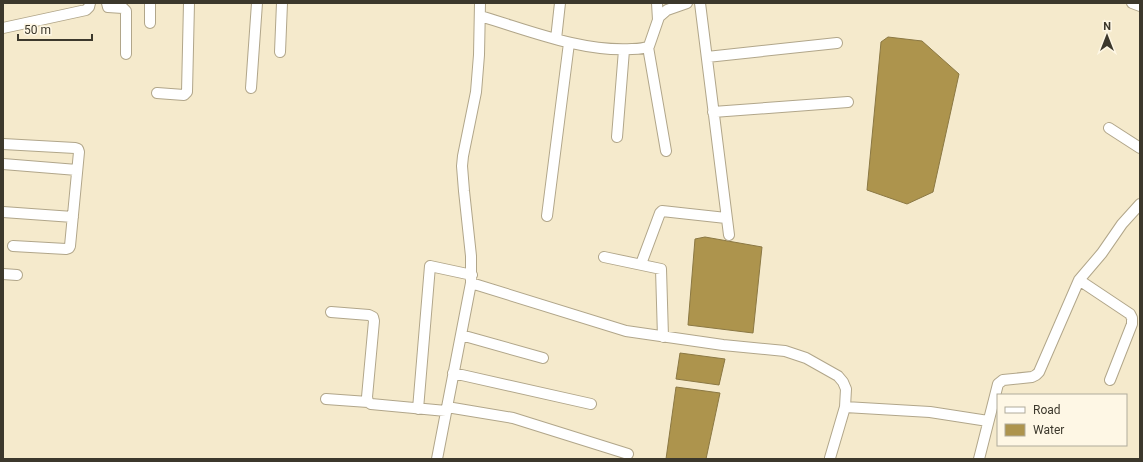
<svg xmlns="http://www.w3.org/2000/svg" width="1143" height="462" viewBox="0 0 1143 462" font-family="Roboto,sans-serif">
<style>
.water{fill:#ad944d;stroke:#8b7843}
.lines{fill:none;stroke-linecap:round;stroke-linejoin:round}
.minor-casing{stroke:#b1a68a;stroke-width:12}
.minor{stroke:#fff;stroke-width:10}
</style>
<rect width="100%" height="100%" fill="#f5eacc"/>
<!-- water -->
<path class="water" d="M888,37L922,41L959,74L933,192L907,204L867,190L881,42Z
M705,237L762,247L753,333L688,325L695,239Z
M680,353L725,359L719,385L676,379Z
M676,387L720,393L706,459H666Z"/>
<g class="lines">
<defs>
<path id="minor" d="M107,3L108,7L123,8L126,11V54
M150,3V23
M657,3L658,20
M700,3L729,235
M1132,3L1140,6
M480,16C528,30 581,52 632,49C637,49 644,49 649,46L659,17L667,10L687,3
M3,28L86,10L89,7L90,3
M556,39L560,3
M648,47L666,151
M280,52L282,3
M707,57L837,43
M251,88L257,3
M157,93L184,95L187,92L189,3
M713,112L848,102
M1109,128L1140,148
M617,137L624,50
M3,144L75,148L78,149L79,152L70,246L69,248L66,249L13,246
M3,164L77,170
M3,212L73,217
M547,216L569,43
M604,257L661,269L663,337
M641,264L660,213L662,211L726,218
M3,274L17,275
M1079,280L1130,314L1132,318V324L1110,380
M471,283L626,331L723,345L785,351L806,358L838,376L843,382L846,389L845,407L830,458
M331,312L369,315L373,317L374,321L367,397L368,402L371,404L446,411
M461,335L543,358
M453,373L591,404
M326,399L368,402
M447,407L513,418L628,454
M845,407L930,412L988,421
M418,409L430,266L472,275
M437,459L471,283V256L464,191L462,166L463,156L476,92L479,55L480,3
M979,459L998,384L1003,380L1032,377L1036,375L1039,372L1079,280L1102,253L1122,224L1140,204"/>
</defs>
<!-- minor casing -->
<use href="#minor" class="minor-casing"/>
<!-- minor -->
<use href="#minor" class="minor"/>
</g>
<!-- border -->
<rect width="1143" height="462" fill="none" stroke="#3c382c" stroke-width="8"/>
<!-- legend -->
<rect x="997" y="394" width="130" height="52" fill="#fef7e5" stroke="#b0ab9b"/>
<rect x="1005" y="407" width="20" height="6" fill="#ffffff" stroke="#b0ab9b"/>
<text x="1033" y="414" font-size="12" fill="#3c382c">Road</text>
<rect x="1005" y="424" width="20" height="12" fill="#ad944d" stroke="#b0ab9b"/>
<text x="1033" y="434" font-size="12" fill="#3c382c">Water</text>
<!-- north arrow -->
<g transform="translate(1107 36)" stroke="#fef7e5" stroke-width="3" paint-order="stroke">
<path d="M0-3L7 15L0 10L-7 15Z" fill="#3c382c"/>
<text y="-6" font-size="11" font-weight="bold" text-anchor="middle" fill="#3c382c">N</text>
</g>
<!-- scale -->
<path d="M18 34v6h74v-6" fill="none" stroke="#3c382c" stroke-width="2"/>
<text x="24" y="34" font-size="12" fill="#3c382c" stroke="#fef7e5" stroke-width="3" paint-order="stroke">50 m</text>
</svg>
